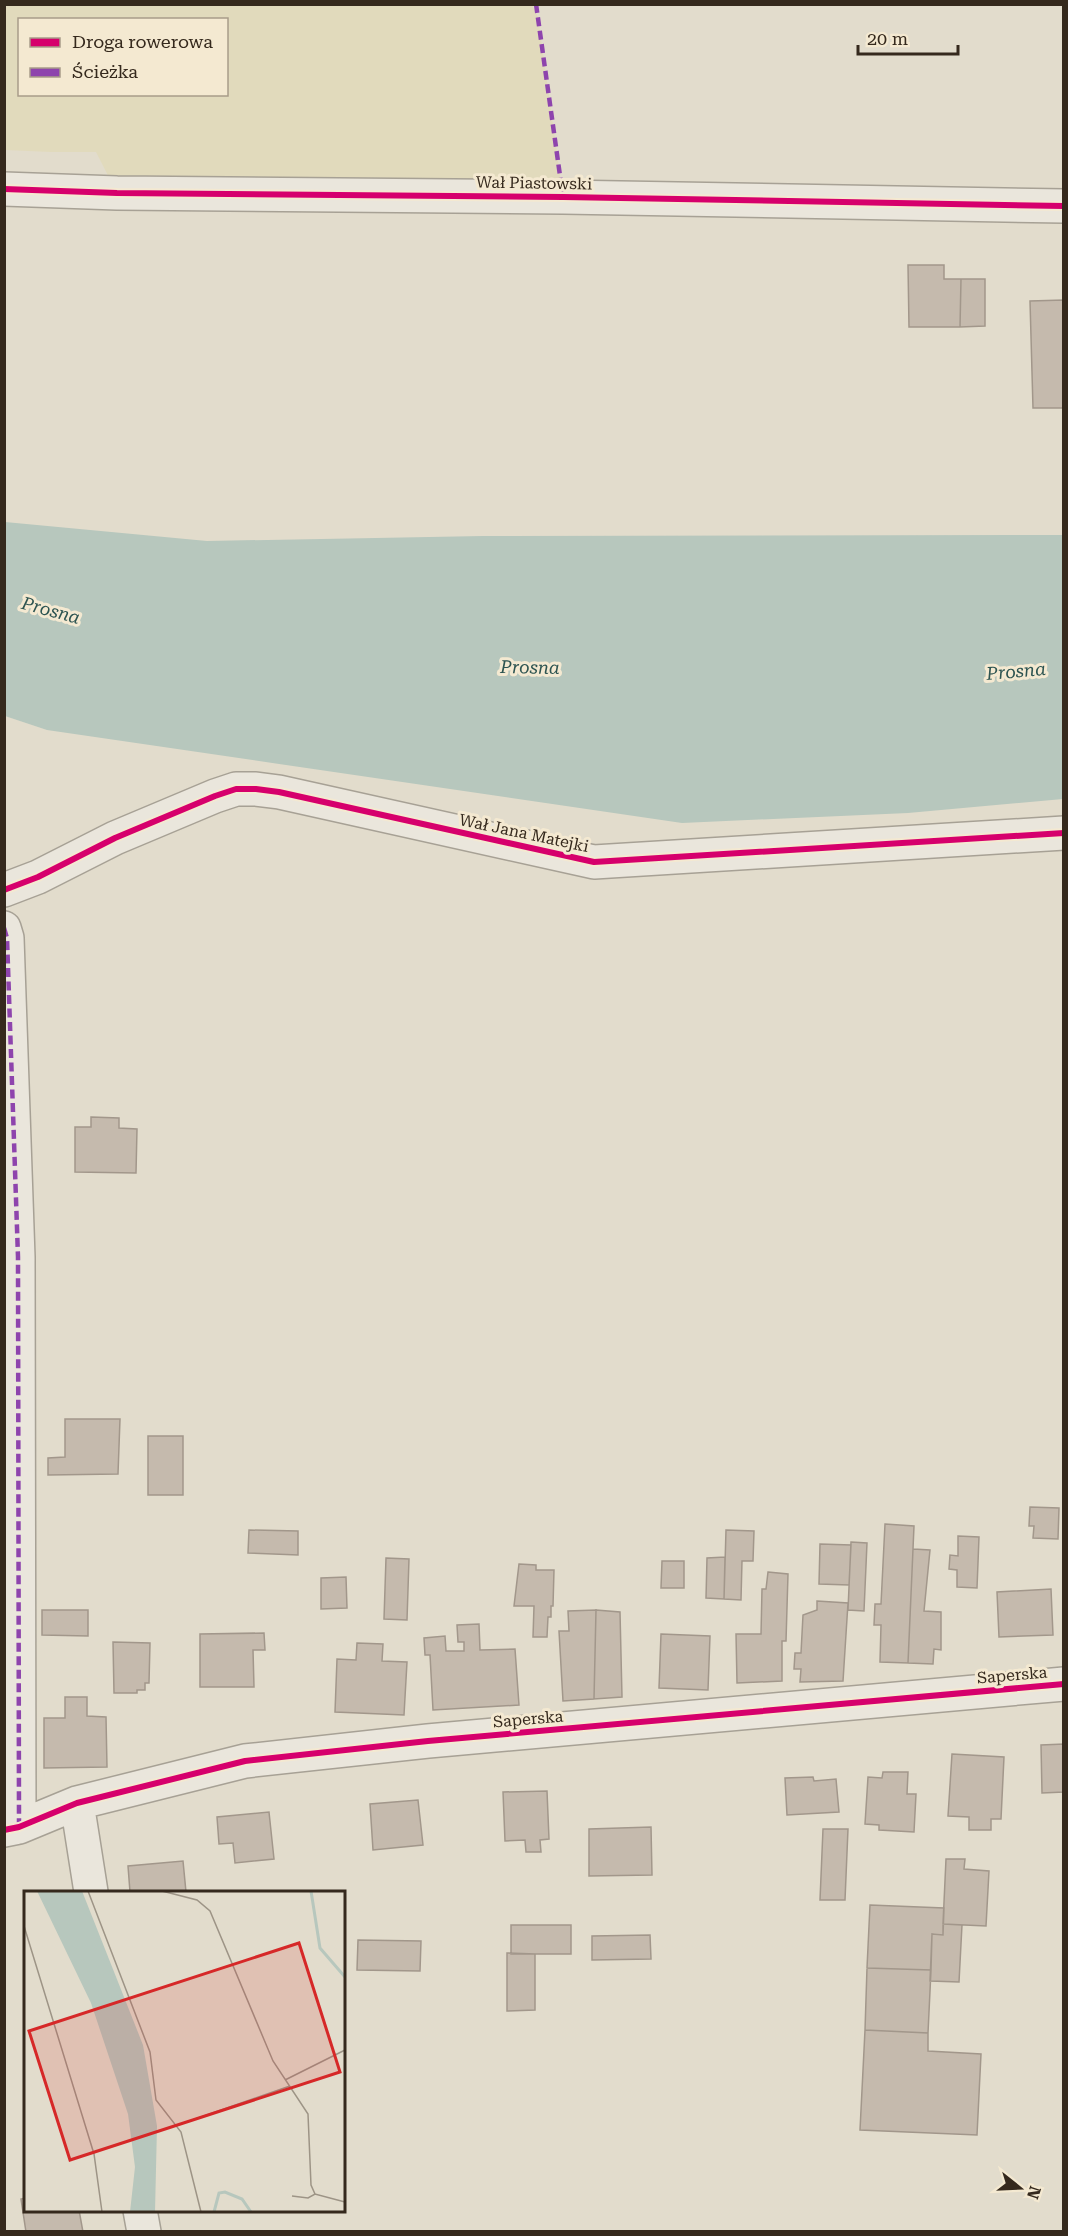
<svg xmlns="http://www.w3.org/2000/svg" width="1068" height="2236" viewBox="0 0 1068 2236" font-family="'Roboto Serif',serif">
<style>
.farmland{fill:#e1dabc;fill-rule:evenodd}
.water{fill:#b7c7bd}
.building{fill:#c5baad;stroke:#a2978b;stroke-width:1.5}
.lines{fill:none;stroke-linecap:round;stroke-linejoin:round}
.minor-casing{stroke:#a7a195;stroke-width:36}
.minor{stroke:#eae6dc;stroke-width:33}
.quiet{stroke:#8e44ad;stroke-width:4.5;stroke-dasharray:9 4.5;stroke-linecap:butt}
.cycleway-casing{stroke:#f4e9d1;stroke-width:10}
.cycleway{stroke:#d6006c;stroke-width:6}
.labels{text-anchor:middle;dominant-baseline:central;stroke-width:6;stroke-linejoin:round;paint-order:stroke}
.street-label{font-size:16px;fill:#35291d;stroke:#f4e9d1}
.water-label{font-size:18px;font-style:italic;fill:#2d5451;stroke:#f4e9d1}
.inset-river{fill:none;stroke:#b7c7bd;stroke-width:3}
.inset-road{fill:none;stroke:#9d9486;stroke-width:1.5}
.view{fill:#d62828;fill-opacity:0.15;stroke:#d62828;stroke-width:3}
.inset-edge{fill:none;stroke:#35291d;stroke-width:3}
</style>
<rect width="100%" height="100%" fill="#e2dccc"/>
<!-- farmland -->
<path class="farmland" d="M5,5H532L538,17L563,197L117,193L96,152H51L5,150ZM20,20H226V94H20Z"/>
<!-- water -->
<path class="water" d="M5,522L207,541L483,536L1063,535V799L908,813L682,823L47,730L5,716Z"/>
<!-- building -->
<path class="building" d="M908,265H944V279H961L960,327H909Z
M961,279H985V326L960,327Z
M1064,300V408H1033L1030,301Z
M91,1117L119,1118V1128L137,1129L136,1173L75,1172V1127H91Z
M65,1419H120L118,1474L48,1475V1458L65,1457Z
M148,1436H183V1495H148Z
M1030,1507L1059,1508L1058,1539L1033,1538L1034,1526H1029Z
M885,1524L914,1526L908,1663L880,1662L881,1625H874L875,1604H881Z
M249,1530L298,1531V1555L248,1553Z
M726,1530L754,1531L753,1561H742L741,1600L724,1599Z
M958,1536L979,1537L977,1588L957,1587V1570L949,1569L950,1555L958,1556Z
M851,1542L867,1543L864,1611L848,1610Z
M820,1544L851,1545L849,1585L819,1584Z
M913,1549L930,1550L924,1611L941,1612V1650L934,1649L933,1664L908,1663Z
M725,1557L724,1599L706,1598L707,1558Z
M386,1558L409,1559L407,1620L384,1619Z
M662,1561H684V1588H661Z
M519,1564L536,1565V1570H554L553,1606H551V1617H548L547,1637H533L534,1606H514Z
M768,1572L788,1574L786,1641H782V1681L737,1683L736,1634H761L762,1589H766Z
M346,1577L347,1608L321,1609V1578Z
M1051,1589L1053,1635L999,1637L997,1592Z
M817,1601L848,1603L843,1681L800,1682L801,1669H794L795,1653H801L803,1615L817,1610Z
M42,1610H88V1636L42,1635Z
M596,1610L620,1612L622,1697L594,1699Z
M596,1610L594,1699L563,1701L559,1631H569L568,1611Z
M479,1624L480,1650L515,1649L519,1705L433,1710L430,1655H425L424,1638L445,1636L446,1651H464V1642H458L457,1625Z
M264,1633L265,1650H253L254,1687H200V1634Z
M661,1634L710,1636L708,1690L659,1688Z
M113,1642L150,1643L149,1683H145V1690H137V1693H114Z
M357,1643L383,1644L382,1661L407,1662L404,1715L335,1712L337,1659L356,1660Z
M65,1697H87V1716L106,1717L107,1767L44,1768V1718H65Z
M1064,1744V1792L1042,1793L1041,1745Z
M952,1754L1004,1757L1001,1819H991V1830H969V1817L948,1816Z
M883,1772H908L907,1794H916L914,1832L879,1830V1825L865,1824L868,1777L882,1778Z
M813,1777L814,1781L836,1779L839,1812L787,1815L785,1778Z
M547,1791L549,1839L540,1840L541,1852H526L525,1840L505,1841L503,1792Z
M418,1800L423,1845L373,1850L370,1804Z
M269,1812L274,1859L235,1863L233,1843L219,1844L217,1817Z
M651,1827L652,1875L589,1876V1829Z
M823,1829H848L845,1900H820Z
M946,1859H965L964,1869L989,1871L986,1926L943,1924Z
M183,1861L186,1892H130L128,1866Z
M870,1905L944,1908L943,1935L932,1934L931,1970L867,1968Z
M943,1924L962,1925L959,1982L930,1981L932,1934L943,1935Z
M511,1925H571V1954H511Z
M650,1935L651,1959L592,1960V1936Z
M358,1940L421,1941L420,1971L357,1970Z
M507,1953L535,1954V2010L507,2011Z
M867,1968L931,1970L928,2033L865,2030Z
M865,2030L928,2033V2051L981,2054L977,2135L860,2130Z
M26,2198V2210H79L83,2232H26L21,2199Z"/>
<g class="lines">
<defs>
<path id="minor" d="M4,189L117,193L563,197L1064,206
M4,890L38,877L115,838L215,796L236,789H256L279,792L594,862L1064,833
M4,928L7,938L18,1257L19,1827
M77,1803L91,1892
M4,1830L19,1827L77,1803L245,1761L428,1741L1064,1684
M140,2210L144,2232"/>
</defs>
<!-- minor casing -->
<use href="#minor" class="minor-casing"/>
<!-- minor -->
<use href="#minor" class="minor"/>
<!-- quiet -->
<path class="quiet" d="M536,4L563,197
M4,928L7,938L18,1257L19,1827"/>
<defs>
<path id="cycleway" d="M4,189L117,193L563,197L1064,206
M4,890L38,877L115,838L215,796L236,789H256L279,792L594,862L1064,833
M4,1830L19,1827L77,1803L245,1761L428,1741L1064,1684"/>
</defs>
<!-- cycleway casing -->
<use href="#cycleway" class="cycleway-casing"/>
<!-- cycleway -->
<use href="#cycleway" class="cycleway"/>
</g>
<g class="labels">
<!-- street labels -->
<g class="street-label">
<text transform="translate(534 183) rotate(1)">Wał Piastowski</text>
<text transform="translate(524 833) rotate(12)">Wał Jana Matejki</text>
<text transform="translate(1012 1675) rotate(-5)">Saperska</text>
<text transform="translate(528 1719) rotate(-5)">Saperska</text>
</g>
<!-- water labels -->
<g class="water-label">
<text transform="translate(51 610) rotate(15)">Prosna</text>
<text transform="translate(530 667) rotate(1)">Prosna</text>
<text transform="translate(1016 671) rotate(-5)">Prosna</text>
</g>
</g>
<!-- overview -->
<g transform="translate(24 1891)">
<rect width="321" height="321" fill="#e2dccc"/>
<path d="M13,0H58L119,154L133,235L131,321H106L111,276L104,223L67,112Z" fill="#b7c7bd"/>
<path class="inset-river" d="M287,0L296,57L321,86M190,321L195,302L201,301L218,308L227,321"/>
<path class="inset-road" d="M64,0L126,161L132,209L157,241L177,321M138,0L173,9L186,20L249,170L284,223L287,294L291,303M0,35L70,263L78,321M261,189L321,159M154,234L266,195M268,305L284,307L291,303L321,311"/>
<path class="view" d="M275,52L316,181L46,269L5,140Z"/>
<rect width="321" height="321" class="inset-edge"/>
</g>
<!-- border -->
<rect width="1068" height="2236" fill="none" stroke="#35291d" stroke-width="12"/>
<!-- legend -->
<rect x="18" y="18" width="210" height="78" fill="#f4e9d1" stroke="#a89c89" stroke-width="1.5"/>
<rect x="30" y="38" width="30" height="9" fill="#d6006c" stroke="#a89c89" stroke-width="1.5"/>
<text x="72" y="48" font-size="18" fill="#35291d">Droga rowerowa</text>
<rect x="30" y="68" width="30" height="9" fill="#8e44ad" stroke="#a89c89" stroke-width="1.5"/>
<text x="72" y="78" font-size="18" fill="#35291d">Ścieżka</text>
<!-- north arrow -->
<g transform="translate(1020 2188) rotate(108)" stroke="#f4e9d1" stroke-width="4.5" paint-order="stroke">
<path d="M0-4.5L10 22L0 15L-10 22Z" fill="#35291d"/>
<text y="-9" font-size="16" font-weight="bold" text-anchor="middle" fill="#35291d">N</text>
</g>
<!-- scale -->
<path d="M858 45v9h100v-9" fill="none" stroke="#35291d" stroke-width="3"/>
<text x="867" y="45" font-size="18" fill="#35291d" stroke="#f4e9d1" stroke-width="4.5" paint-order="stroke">20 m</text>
</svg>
